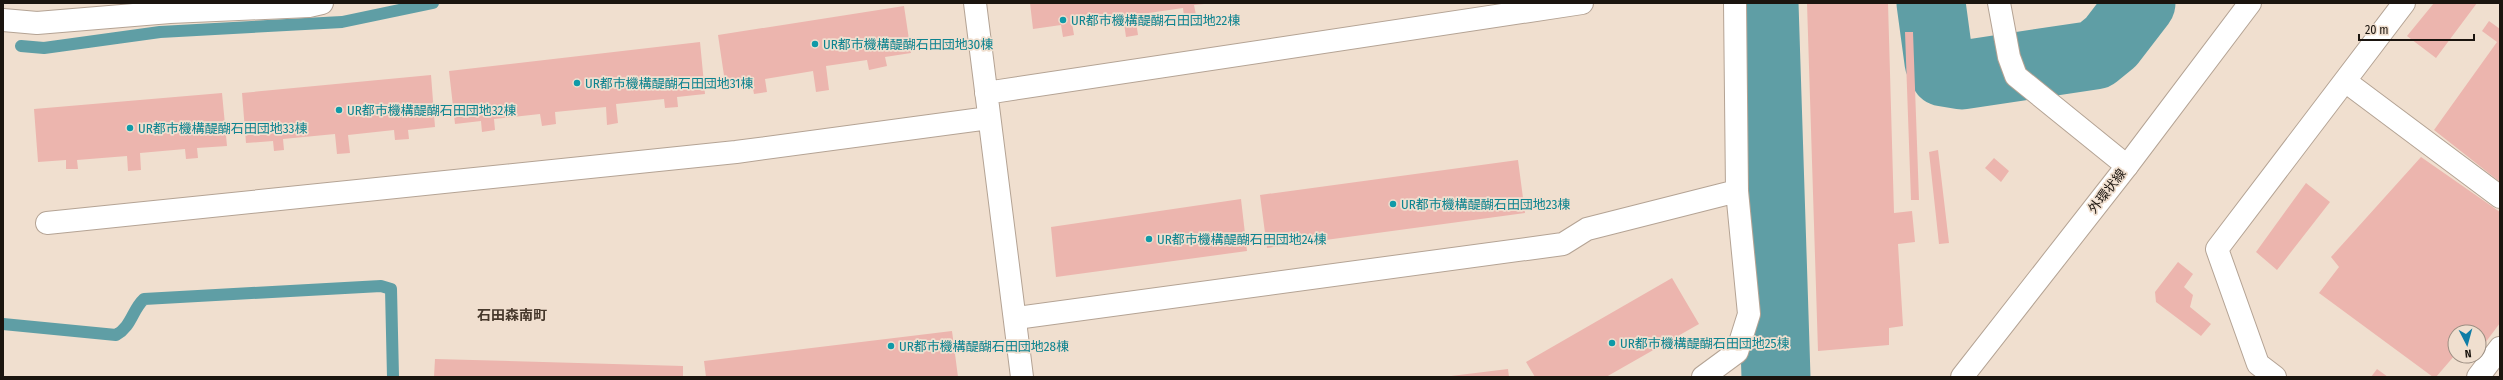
<svg xmlns="http://www.w3.org/2000/svg" width="2503" height="380" viewBox="0 0 2503 380" font-family="'Fira Sans Condensed','Noto Sans JP',sans-serif">
<style>
.lines{fill:none;stroke-linecap:round;stroke-linejoin:round}
.stream{stroke:#5f9ea5;stroke-width:12}
.river{stroke:#5f9ea5;stroke-width:69}
.building{fill:#ecb5ae}
.service-casing{stroke:#b4a394;stroke-width:24}
.minor-casing{stroke:#b4a394;stroke-width:24}
.tertiary-casing{stroke:#b4a394;stroke-width:24}
.service{stroke:#fff;stroke-width:22}
.minor{stroke:#fff;stroke-width:22}
.tertiary{stroke:#fff;stroke-width:22}
.culture-dot{fill:#0f9aa8;stroke:#f0dfcf;stroke-width:1.5}
.labels{text-anchor:middle;dominant-baseline:central;stroke-width:3.5;stroke-linejoin:round;paint-order:stroke}
.culture-label{font-size:13px;fill:#0d838f;stroke:#f0dfcf;text-anchor:start}
.street-label{font-size:13px;fill:#1b150f;stroke:#f0dfcf}
.neighbourhood-label{font-size:14px;font-weight:bold;fill:#47392c;stroke:#f0dfcf}
</style>
<rect width="100%" height="100%" fill="#f0dfcf"/>
<g class="lines">
<!-- stream -->
<path class="stream" d="M21,46L44,48L160,32L342,22L433,3
M3,324L116,335C132,326 132,310 144,299L381,286L391,289L393,377"/>
<!-- river -->
<path class="river" d="M1764,3L1776,377
M1931,3L1939,62L1944,72L1962,75L2095,55L2111,42L2141,3"/>
</g>
<!-- building -->
<path class="building" d="M1030,3H1204V4L1194,5L1196,15L1184,17L1183,8L1135,15L1138,35L1126,37L1123,16L1072,23L1074,35L1063,37L1061,25L1033,29Z
M1807,3H1888L1894,213L1912,211L1915,242L1898,244L1903,326L1889,328V345L1818,351Z
M2434,3H2477L2436,58L2407,36Z
M904,6L911,53L885,57L887,66L869,70L867,60L826,66L829,90L816,92L813,71L765,79L767,92L754,94L752,84L726,89L718,35Z
M2489,21L2500,29V182L2434,130L2497,42L2482,31Z
M1905,32H1913L1919,200H1911Z
M700,42L705,94L677,97L678,107L665,108L664,99L616,104L618,123L607,125L606,107L555,112L556,124L542,126L540,114L494,119L495,130L482,132L481,121L455,124L449,71Z
M431,75L435,127L408,130L409,139L395,140L394,130L348,135L350,153L337,154L335,134L283,139L284,150L274,151L273,141L246,143L242,93Z
M222,93L227,146L197,148L198,158L186,159L185,149L140,153L141,170L128,171L127,156L77,160L78,169H66V160L38,162L34,109Z
M1938,150L1949,243L1939,244L1929,152Z
M2421,157L2500,212V323L2479,351V332H2455V355L2436,377H2433L2319,293L2339,267L2331,257Z
M1994,158L2009,171L2001,182L1985,168Z
M1518,160L1525,213L1267,248L1260,195Z
M2306,183L2330,202L2277,270L2256,252Z
M1241,199L1247,251L1056,277L1051,227Z
M2178,262L2193,274L2184,287L2193,295L2190,307L2211,324L2201,336L2156,302L2155,292Z
M1672,278L1699,324L1606,377H1535L1526,362Z
M952,331L958,377H706L704,361Z
M435,359L683,366V377H434Z
M1508,369L1509,377H1451V376Z
M2377,369L2388,377H2371Z"/>
<g class="lines">
<defs>
<path id="service" d="M2345,81L2500,197
M2275,377L2258,364L2217,249L2404,3
M2478,377L2500,348"/>
<path id="minor" d="M975,3L1022,377
M1999,3L2009,57L2016,76L2127,166
M3,20L37,23L170,12L309,6L322,3
M986,93L1582,3
M47,223L736,152L989,118
M1016,318L1563,244L1587,229L1737,191
M1703,377L1737,352L1749,314L1737,191L1735,3"/>
<path id="tertiary" d="M1962,377L2127,166L2250,3"/>
</defs>
<!-- service casing -->
<use href="#service" class="service-casing"/>
<!-- minor casing -->
<use href="#minor" class="minor-casing"/>
<!-- tertiary casing -->
<use href="#tertiary" class="tertiary-casing"/>
<!-- service -->
<use href="#service" class="service"/>
<!-- minor -->
<use href="#minor" class="minor"/>
<!-- tertiary -->
<use href="#tertiary" class="tertiary"/>
</g>
<!-- markers -->
<g class="culture-dot">
<circle cx="1063" cy="20" r="4"/>
<circle cx="815" cy="44" r="4"/>
<circle cx="577" cy="83" r="4"/>
<circle cx="339" cy="110" r="4"/>
<circle cx="130" cy="128" r="4"/>
<circle cx="1393" cy="204" r="4"/>
<circle cx="1149" cy="239" r="4"/>
<circle cx="1612" cy="343" r="4"/>
<circle cx="891" cy="346" r="4"/>
</g>
<g class="labels">
<!-- culture labels -->
<g class="culture-label">
<text x="1071" y="20">UR都市機構醍醐石田団地22棟</text>
<text x="823" y="44">UR都市機構醍醐石田団地30棟</text>
<text x="585" y="83">UR都市機構醍醐石田団地31棟</text>
<text x="347" y="110">UR都市機構醍醐石田団地32棟</text>
<text x="138" y="128">UR都市機構醍醐石田団地33棟</text>
<text x="1401" y="204">UR都市機構醍醐石田団地23棟</text>
<text x="1157" y="239">UR都市機構醍醐石田団地24棟</text>
<text x="1620" y="343">UR都市機構醍醐石田団地25棟</text>
<text x="899" y="346">UR都市機構醍醐石田団地28棟</text>
</g>
<!-- street labels -->
<g class="street-label">
<text transform="translate(2107 191) rotate(-52)">外環状線</text>
</g>
<!-- neighbourhood labels -->
<g class="neighbourhood-label">
<text x="512" y="315">石田森南町</text>
</g>
</g>
<!-- border -->
<rect width="2503" height="380" fill="none" stroke="#1b150f" stroke-width="8"/>
<!-- north arrow -->
<g transform="translate(2467 344) rotate(174)"><circle r="19" fill="#f0dfcf" stroke="#9b8e82"/>
<path d="M0-3L7 15L0 10L-7 15Z" fill="#0f7da6"/>
<text y="-6" font-size="11" font-weight="bold" text-anchor="middle" fill="#1b150f">N</text>
</g>
<!-- scale -->
<path d="M2359 34v6h115v-6" fill="none" stroke="#1b150f" stroke-width="2"/>
<text x="2365" y="34" font-size="12" fill="#1b150f" stroke="#f0dfcf" stroke-width="3" paint-order="stroke">20 m</text>
</svg>
